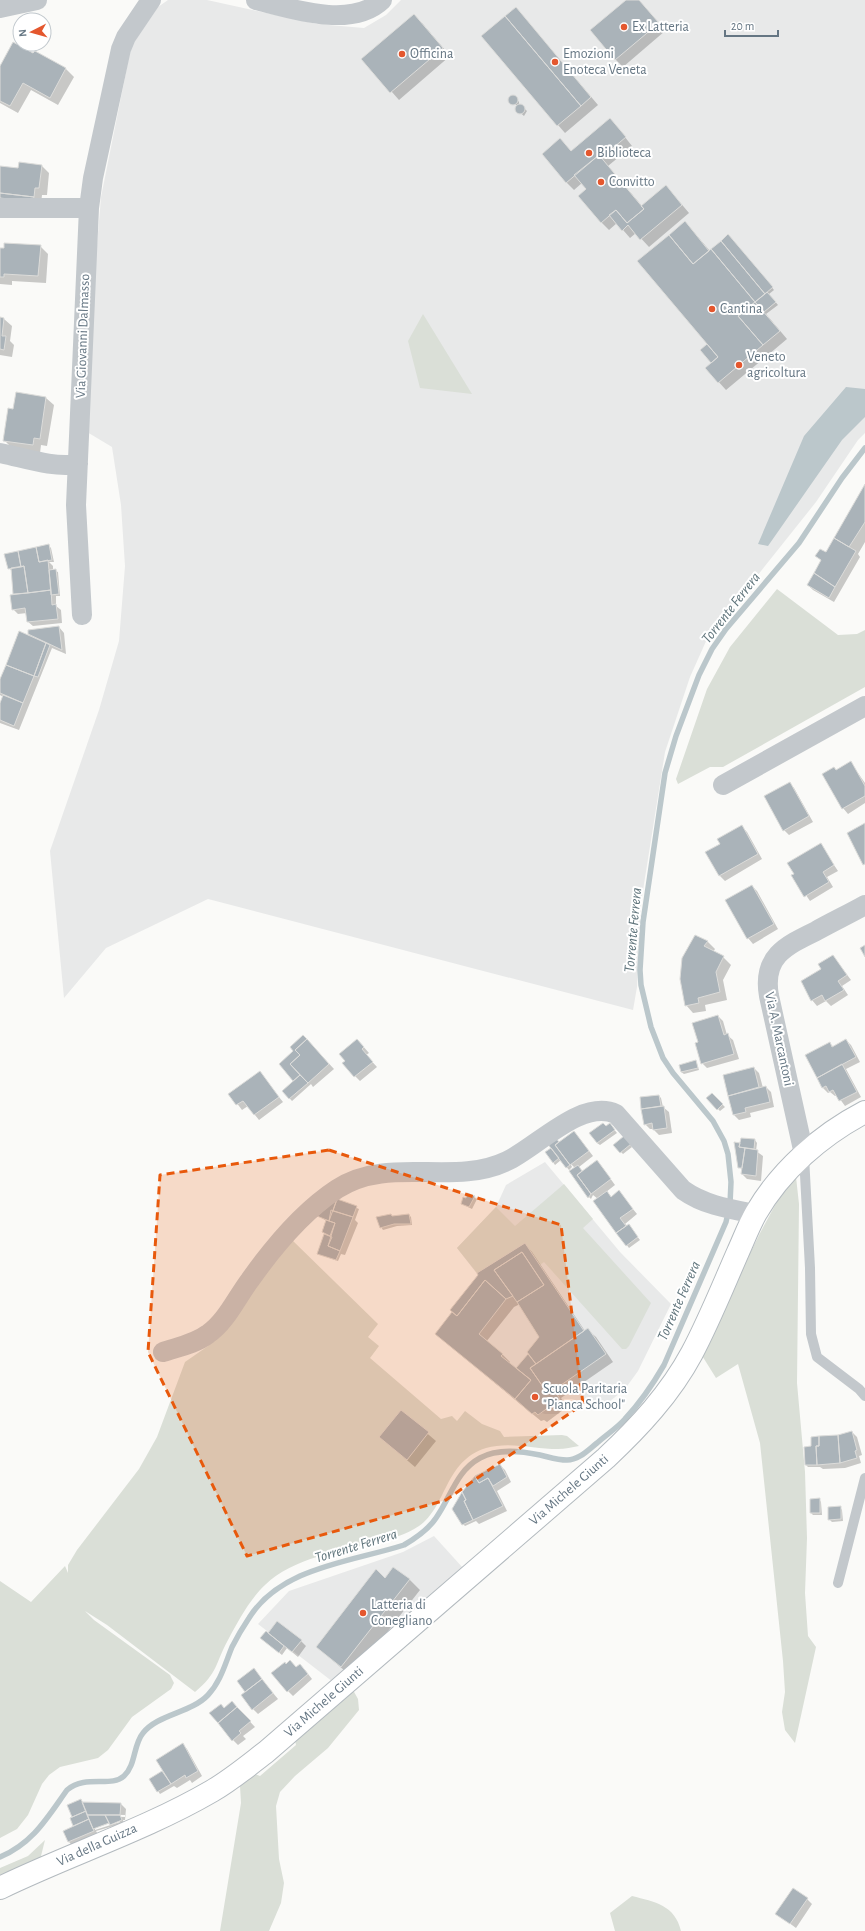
<svg xmlns="http://www.w3.org/2000/svg" width="865" height="1931" viewBox="0 0 865 1931" font-family="'Alegreya Sans',sans-serif">
<style>
.built{fill:#e8e9e9}
.green{fill:#dadfd7}
.water{fill:#bbc7cb}
.shadow{fill:#0003;fill-rule:evenodd}
.lines{fill:none;stroke-linecap:round;stroke-linejoin:round}
.stream{stroke:#bbc7cb;stroke-width:5.5}
.building{fill:#aab3b9;stroke:#dcdcda}
.secondary-casing{stroke:#b3babf;stroke-width:24}
.lane{stroke:#c3c8cc;stroke-width:10}
.street{stroke:#c3c8cc;stroke-width:20}
.secondary{stroke:#fff;stroke-width:22}
.marked{fill:#e8590c;fill-opacity:0.2;stroke:#e8590c;stroke-width:3;stroke-dasharray:8 5;stroke-linejoin:round}
.poi-dot{fill:#e4572e;stroke:#fff;stroke-width:1.5}
.labels{text-anchor:middle;dominant-baseline:central;stroke-width:4;stroke-linejoin:round;paint-order:stroke}
.poi-label{font-size:14px;fill:#657683;stroke:#fff;text-anchor:start}
.street-label{font-size:14px;fill:#657683;stroke:#fff}
.water-label{font-size:15px;font-style:italic;fill:#60757c;stroke:#fff}
</style>
<rect width="100%" height="100%" fill="#fafaf8"/>
<!-- built -->
<path class="built" d="M168,0H207L317,24L364,28L386,15L401,0H865V433L858,440L816,502L707,639L690,677L665,752L641,903L637,987L633,1010L208,899L106,948L64,998L50,851L99,710L119,641L125,566L121,505L112,447L82,429L101,197L131,47L158,7Z
M545,1162L620,1252L671,1304L638,1371L625,1389L599,1410L586,1404L572,1399H564L559,1414H545L542,1413L538,1415L535,1412L532,1414L435,1334L452,1312L450,1310L478,1275L457,1248L496,1207L506,1185Z
M434,1536L463,1568L333,1682L258,1624L289,1591L403,1552Z"/>
<!-- green -->
<path class="green" d="M423,314L472,394L420,388L408,341Z
M777,589L838,635L857,634L865,630V687L723,767H710L678,784L676,779L707,689L730,647Z
M796,1177L799,1204L797,1383L805,1472L807,1538L805,1593L808,1636L816,1647L795,1743L785,1730L782,1712L785,1692L783,1661L760,1443L738,1364L716,1378L701,1354L760,1233L779,1198Z
M564,1184L593,1219L583,1228L651,1303L629,1346L626,1349H622L544,1262L540,1265L525,1243L477,1273L457,1248L496,1207L515,1226Z
M291,1239L378,1324L368,1337L379,1346L370,1358L441,1419L452,1416L457,1421L465,1411L482,1424L500,1431L504,1437L562,1435L567,1436L579,1446C572,1447 565,1449 558,1449C534,1449 509,1441 486,1448C444,1461 447,1507 419,1526C406,1535 392,1538 377,1542C339,1552 294,1557 265,1585C250,1599 238,1621 228,1640C215,1664 218,1673 195,1692L107,1625L85,1611L94,1620L170,1675L174,1683L171,1689L132,1717L108,1750L98,1758L60,1767L49,1775L42,1784L28,1815L17,1829L0,1838V1581L31,1602L65,1566L68,1573V1565L77,1550L139,1469L157,1437L185,1362L208,1346Z
M353,1690L358,1699L359,1710L328,1748L295,1776L280,1792L276,1806L279,1859L284,1883L281,1903L269,1931H220L241,1803L240,1786L255,1774L260,1776L296,1745L295,1740Z
M45,1840L40,1860L0,1881V1868L28,1856Z
M632,1896C655,1902 675,1905 681,1931H615L610,1913Z"/>
<!-- water -->
<path class="water" d="M846,387L865,389V417L842,440L768,546L758,544L804,436Z"/>
<!-- shadow -->
<path class="shadow" d="M627,0H639L665,31L623,67L615,59Z
M523,16L598,105L565,133L558,125Z
M422,23L450,56L399,100L363,59Z
M35,52L66,69L74,77L58,105L31,90L18,113L0,103V68L34,55Z
M515,97L519,102V106L511,103L510,98Z
M521,105L527,111L524,116L517,110L519,106Z
M617,127L632,146L608,166L642,206L673,194L689,213L649,247L636,233L630,238L617,223L609,230L601,222L587,189L582,183L574,190L566,182L571,151Z
M42,166L49,173L47,195H42L41,204L35,203L0,167L19,169Z
M692,230L710,251L728,236L730,238L774,290L769,294L778,305L766,314L787,339L726,390L706,368L712,363L701,350L708,344Z
M40,246L48,254L46,283L12,281V285L0,284V249Z
M0,318L4,319L12,326L10,341L14,345L12,357L0,355Z
M17,393L46,398L54,405L47,446L41,445L40,453L12,448L4,440L14,410Z
M865,486V542L858,554L860,557L834,602L813,590L808,585L822,561L817,556L826,553Z
M48,545L51,548L54,562H49L53,566V570L58,572L60,596H56V606L61,610L62,623L33,626L27,621V613L18,614L13,609L14,595L12,571L9,568Z
M59,627L64,633L66,654L52,648L19,730L0,723V705L3,697L0,695V682L29,636V631Z
M851,763L865,783V803L848,814L843,808L836,771Z
M789,783L794,788L813,822L789,835L784,830Z
M742,827L747,832L762,859L725,881L720,876L707,852L721,844Z
M820,844L838,871L827,877L833,887L810,901L793,876Z
M752,886L757,891L778,929L753,944L748,938L727,900Z
M707,941L715,949L713,952L723,957L731,965L723,980L727,1000L705,1005L706,1011L693,1013L686,1005L681,979Z
M833,956L851,980L842,986L848,995L831,1006L826,1001L817,1006L812,1000L802,981L822,970Z
M718,1016L723,1021L727,1035L733,1040L739,1059L707,1068L702,1063L699,1043Z
M846,1040L851,1045L860,1062L846,1069L861,1097L845,1106L837,1095L835,1096L830,1092L828,1093L823,1088L806,1056L829,1043L834,1047Z
M308,1041L334,1069L313,1087L311,1084L292,1101L283,1091L294,1081L280,1064Z
M362,1045L369,1053L366,1055L377,1067L360,1081L355,1076L346,1061Z
M696,1061L699,1070L684,1074L681,1072Z
M754,1068L759,1073L763,1088L766,1087L771,1092L774,1107L750,1113L751,1117L739,1120L734,1115L724,1075Z
M260,1073L283,1102L259,1120L248,1106L242,1110L230,1094Z
M712,1094L725,1107L720,1111L708,1099Z
M659,1096L661,1098L663,1107L669,1112L672,1133L659,1135L653,1129H650L645,1124L641,1098Z
M606,1127H612L617,1133L600,1145L597,1143Z
M624,1137L632,1147L623,1154L621,1152Z
M579,1138L593,1156L579,1167L583,1172L602,1167L615,1185L606,1192L612,1197L619,1192L637,1214L625,1224L631,1228L640,1240L629,1248L594,1202L598,1199L593,1195L591,1199L589,1197L570,1171L575,1168L570,1163L572,1167L569,1170L561,1160L555,1165L553,1162L552,1148L557,1140L559,1143Z
M742,1139L755,1140L757,1143L756,1151L763,1156L761,1181L747,1179L742,1174L743,1170L739,1167L735,1143L741,1144Z
M468,1195L477,1199L472,1209L462,1204Z
M337,1200L359,1209L355,1220L358,1223L345,1255L341,1254L338,1261L318,1254L325,1234L323,1231L327,1221L318,1216Z
M391,1215L393,1217L409,1215L411,1217L412,1225L397,1226L383,1230L381,1227Z
M525,1244L532,1252L585,1331L588,1330L596,1337L613,1362L561,1398L567,1407L547,1422L544,1420L541,1421L436,1334L454,1312ZM520,1304L540,1337L530,1354L516,1369L509,1364L510,1362L502,1354L486,1342L514,1307Z
M401,1411L436,1441L415,1467L388,1444Z
M852,1432L857,1437L862,1455L859,1456L861,1463L845,1468L823,1469L820,1467H808L806,1465L838,1436Z
M500,1465L505,1470L511,1482L497,1491L507,1511L479,1524L476,1521L465,1526L463,1524L469,1484Z
M819,1499L821,1502L822,1515H813L811,1513Z
M840,1507L842,1510L843,1521L832,1522L829,1519Z
M385,1579H409L420,1590L352,1677L317,1647Z
M261,1638H272L301,1641L306,1646L298,1657L287,1648L282,1655Z
M286,1665L305,1670L312,1679L293,1696L288,1691Z
M264,1682L278,1699L258,1714L253,1709Z
M224,1709L239,1710L255,1727L243,1736L246,1739L238,1745L233,1740Z
M182,1744L187,1749L202,1776L192,1783L190,1780L177,1788L174,1786L160,1794L150,1779L164,1771Z
M83,1803L121,1804L126,1809L125,1820H123L124,1823L96,1831L99,1836L74,1847L69,1842L65,1831L74,1826L71,1819L73,1818L68,1805ZM90,1814L125,1815V1817L90,1816ZM119,1820L120,1822L95,1830V1828Z
M807,1899L812,1904L796,1928L777,1914Z"/>
<g class="lines">
<!-- stream -->
<path class="stream" d="M730,1204L731,1182L728,1154L724,1141L713,1121L673,1073L663,1058L651,1027L641,985L640,970L643,922L665,773L676,736L699,675L712,649L726,629L799,543L842,478L865,448
M0,1857C33,1843 47,1818 67,1790C86,1774 111,1788 124,1776C136,1765 133,1745 143,1733C158,1714 191,1713 208,1695C221,1681 225,1664 232,1647C237,1637 243,1627 249,1618C281,1567 351,1562 404,1545C416,1538 428,1530 436,1518C451,1497 456,1471 480,1458C498,1448 521,1451 540,1455C549,1457 557,1460 567,1460C579,1460 588,1450 597,1443C606,1435 617,1428 625,1419C640,1403 653,1384 664,1365L726,1222L728,1213"/>
</g>
<!-- building -->
<path class="building" d="M626,0H639L659,23L615,60L590,30Z
M516,7L591,97L581,106L505,16Z
M414,14L443,48L390,93L361,59Z
M505,16L581,106L557,126L481,36Z
M13,42L33,53L35,51L66,68L50,98L23,83L10,106L0,101V66Z
M508 100a5 5 0 1 1 10 0a5 5 0 1 1-10 0Z
M515 109a5 5 0 1 1 10 0a5 5 0 1 1-10 0Z
M610,118L626,137L601,158L599,155L566,183L542,154L560,138L571,151Z
M599,155L644,209L627,223L616,210L601,223L578,196L586,189L574,175Z
M19,162L42,165L39,188H35L34,197L0,193V166L18,168Z
M666,185L682,205L640,240L628,225L622,231L609,215L616,210L627,223L644,209L641,206Z
M0,193L34,197L33,202L0,198Z
M685,221L709,251L693,264L669,235Z
M728,234L773,287L765,294L721,241Z
M669,235L693,264L711,249L755,302L738,316L763,345L718,383L705,368L718,357L637,261Z
M721,241L765,294L755,302L711,249Z
M4,243L41,245L38,276L4,274V277H0V248H4Z
M767,292L776,302L764,312L755,302Z
M755,302L780,331L763,345L738,316Z
M0,317L4,318L2,336H6L4,350L0,349Z
M707,344L718,357L711,363L700,350Z
M16,392L46,397L40,439L34,438L33,445L3,441L8,408L13,409Z
M865,484V522L849,547L834,538Z
M834,538L856,551L835,587L814,573L821,560L815,556L820,549L826,552Z
M49,544L52,560L39,562L36,547Z
M36,547L39,562L48,560L51,590L28,593L24,566L21,567L18,551Z
M18,551L21,567L8,569L4,554Z
M24,566L28,593L13,594L11,568Z
M56,569L59,594L51,595L49,570Z
M814,573L835,587L829,598L807,585Z
M51,590L52,605L56,604L58,619L27,622L25,608L12,610L10,595Z
M59,626L62,650L28,634V630Z
M19,631L46,643L34,676L6,665Z
M46,643L50,645L38,677L34,676Z
M6,665L34,676L23,703L0,693V679Z
M3,695L23,703L14,726L0,720V703Z
M851,761L865,786V796L842,809L822,774L834,767L836,770Z
M790,782L809,816L783,831L764,796Z
M865,823V864L863,865L847,833Z
M742,825L758,854L719,876L705,852L720,844L717,839Z
M821,843L834,865L823,872L829,882L804,897L791,875L794,874L787,863Z
M752,885L774,924L747,939L725,900Z
M695,935L708,941L704,946L724,956L716,972L720,992L698,998L699,1003L685,1006L680,979L682,958Z
M865,945V957L860,948Z
M833,955L847,975L838,981L844,990L825,1001L822,995L811,1001L801,981L821,969L818,964Z
M718,1015L724,1035L728,1033L734,1054L701,1064L695,1043L698,1042L692,1023Z
M303,1035L307,1039L295,1050L300,1055L290,1064L300,1075L293,1081L279,1064L293,1051L290,1047Z
M307,1039L329,1064L308,1083L290,1064L300,1055L295,1050Z
M357,1039L364,1047L362,1049L373,1062L354,1077L342,1063L345,1061L339,1054Z
M846,1039L856,1057L817,1078L805,1055L830,1042L832,1047Z
M696,1060L698,1068L681,1072L679,1065Z
M842,1064L857,1092L839,1101L833,1090L829,1092L826,1086L822,1088L817,1078Z
M754,1067L759,1087L728,1096L723,1075Z
M260,1071L279,1097L254,1115L243,1101L236,1105L228,1094Z
M300,1075L308,1083L289,1099L282,1091Z
M766,1086L770,1102L745,1108L746,1112L733,1115L728,1096Z
M712,1093L723,1104L717,1110L706,1098Z
M659,1095L661,1106L641,1109L640,1097Z
M664,1106L667,1128L653,1130L652,1123L644,1125L641,1109Z
M603,1123L606,1126L610,1123L615,1130L597,1143L589,1133Z
M574,1131L589,1151L570,1165L555,1145Z
M624,1136L631,1144L620,1153L613,1145Z
M555,1137L559,1142L555,1145L570,1165L566,1168L547,1143Z
M741,1138L755,1139L754,1149L739,1147Z
M734,1142L740,1143L739,1147L745,1148L742,1168H738Z
M551,1148L559,1158L553,1163L545,1152Z
M745,1148L758,1150L756,1176L741,1174Z
M597,1160L611,1179L591,1194L577,1175Z
M578,1165L582,1171L577,1175L591,1194L588,1198L569,1171Z
M619,1190L633,1209L620,1218L626,1226L616,1233L593,1201L607,1191L611,1197Z
M467,1193L475,1196L469,1207L461,1204L463,1197L466,1198Z
M337,1199L357,1206L353,1217L333,1211Z
M337,1199L329,1221L317,1216Z
M331,1210L353,1217L340,1251L328,1246L335,1223L329,1221Z
M391,1214L392,1216L409,1214L411,1224H394L380,1228L376,1217Z
M326,1220L335,1223L330,1236L322,1232Z
M629,1224L638,1237L626,1246L616,1233Z
M324,1234L332,1237L328,1246L340,1251L336,1260L317,1254Z
M525,1243L584,1331L536,1364L527,1352L539,1337L517,1302L544,1285L522,1252L494,1270L513,1296L506,1299L485,1280L457,1316L450,1310L478,1275L477,1273Z
M522,1252L544,1285L517,1302L494,1270Z
M485,1280L506,1299L479,1334L503,1354L501,1356L531,1380L515,1399L435,1334L452,1312L457,1316Z
M588,1328L606,1354L548,1394L530,1368Z
M528,1354L536,1364L530,1368L548,1394L554,1390L560,1399L538,1415L535,1412L532,1414L515,1399L531,1380L516,1368Z
M401,1410L429,1432L407,1460L379,1437Z
M852,1431L857,1450L855,1451L857,1458L840,1463L838,1435Z
M838,1435L840,1463L817,1465L816,1446H819V1436Z
M819,1436V1446H816L817,1465H805L804,1447L811,1446V1437Z
M500,1464L507,1477L493,1486L488,1478L479,1483L475,1476Z
M475,1476L479,1483L488,1478L503,1506L473,1520L464,1501L466,1500L462,1492Z
M462,1492L466,1500L464,1501L473,1520L462,1525L452,1509Z
M820,1498V1513H810V1499Z
M841,1506V1519L828,1520V1507Z
M393,1567L410,1579L341,1667L316,1647L376,1569L385,1578Z
M277,1621L302,1640L292,1652L268,1633Z
M266,1631L284,1646L279,1653L260,1638Z
M290,1660L296,1667L300,1664L308,1674L287,1692L271,1673L285,1662L286,1664Z
M254,1668L262,1679L245,1692L237,1681Z
M262,1679L273,1693L252,1710L241,1695Z
M232,1701L237,1707L218,1723L209,1713L221,1704L224,1708Z
M237,1707L251,1721L239,1731L241,1733L232,1741L218,1723Z
M183,1743L198,1771L186,1778L185,1775L171,1784L156,1760Z
M162,1771L171,1784L157,1792L149,1779Z
M81,1799L86,1811L72,1817L67,1805Z
M82,1802L121,1803L120,1815H87Z
M86,1811L89,1819L73,1826L70,1818Z
M87,1815H105L109,1823L93,1829Z
M105,1815H120L122,1820L110,1825Z
M89,1819L94,1831L68,1842L63,1831Z
M793,1888L808,1898L790,1924L775,1914Z"/>
<g class="lines">
<defs>
<path id="secondary" d="M0,1888C70,1854 145,1830 212,1791C231,1780 249,1765 266,1752L606,1458C639,1427 670,1394 692,1353C709,1321 723,1286 738,1252C744,1239 749,1225 756,1213C781,1170 821,1135 865,1112"/>
</defs>
<!-- secondary casing -->
<use href="#secondary" class="secondary-casing"/>
<!-- lane -->
<path class="lane" d="M804,1156L810,1268L811,1334L817,1357L859,1389L865,1396
M838,1583L865,1478"/>
<!-- street -->
<path class="street" d="M256,0C292,9 352,29 382,0
M0,8L37,0
M0,208H89
M0,453C25,458 52,468 78,464
M82,615L76,505L89,208L93,178L121,49L126,37L151,0
M723,785L865,706
M804,1154L769,996C762,957 785,946 816,931C832,922 849,914 865,905
M163,1352C178,1347 195,1344 208,1334C226,1322 237,1297 250,1280C274,1246 302,1212 337,1189C389,1155 453,1187 507,1161C537,1147 582,1098 616,1114L683,1190C704,1205 729,1209 755,1214"/>
<!-- secondary -->
<use href="#secondary" class="secondary"/>
</g>
<!-- marked area -->
<path class="marked" d="M329,1150L561,1225L583,1404L446,1500L247,1556L148,1352L160,1175Z"/>
<!-- markers -->
<g class="poi-dot">
<circle cx="624" cy="27" r="4"/>
<circle cx="402" cy="54" r="4"/>
<circle cx="555" cy="62" r="4"/>
<circle cx="589" cy="153" r="4"/>
<circle cx="601" cy="182" r="4"/>
<circle cx="712" cy="309" r="4"/>
<circle cx="739" cy="365" r="4"/>
<circle cx="535" cy="1397" r="4"/>
<circle cx="363" cy="1613" r="4"/>
</g>
<g class="labels">
<!-- poi labels -->
<g class="poi-label">
<text x="632" y="27">Ex Latteria</text>
<text x="410" y="54">Officina</text>
<text x="563" y="54">Emozioni<tspan x="563" dy="16">Enoteca Veneta</tspan></text>
<text x="597" y="153">Biblioteca</text>
<text x="609" y="182">Convitto</text>
<text x="720" y="309">Cantina</text>
<text x="747" y="357">Veneto<tspan x="747" dy="16">agricoltura</tspan></text>
<text x="543" y="1389">Scuola Paritaria<tspan x="543" dy="16">"Pianca School"</tspan></text>
<text x="371" y="1605">Latteria di<tspan x="371" dy="16">Conegliano</tspan></text>
</g>
<!-- street labels -->
<g class="street-label">
<text transform="translate(83 336) rotate(-88)">Via Giovanni Dalmasso</text>
<text transform="translate(779 1039) rotate(78)">Via A. Marcantoni</text>
<text transform="translate(569 1490) rotate(-41)">Via Michele Giunti</text>
<text transform="translate(324 1702) rotate(-41)">Via Michele Giunti</text>
<text transform="translate(97 1845) rotate(-24)">Via della Guizza</text>
</g>
<!-- water labels -->
<g class="water-label">
<text transform="translate(731 608) rotate(-52)">Torrente Ferrera</text>
<text transform="translate(633 930) rotate(-85)">Torrente Ferrera</text>
<text transform="translate(679 1301) rotate(-66)">Torrente Ferrera</text>
<text transform="translate(356 1546) rotate(-17)">Torrente Ferrera</text>
</g>
</g>
<!-- north arrow -->
<g transform="translate(32 32) rotate(264)"><circle r="19" fill="#ffffff" stroke="#c1c8cd"/>
<path d="M0-3L7 15L0 10L-7 15Z" fill="#e4572e"/>
<text y="-6" font-size="11" font-weight="bold" text-anchor="middle" fill="#657683">N</text>
</g>
<!-- scale -->
<path d="M725 30v6h53v-6" fill="none" stroke="#657683" stroke-width="2"/>
<text x="731" y="30" font-size="12" fill="#657683" stroke="#ffffff" stroke-width="3" paint-order="stroke">20 m</text>
</svg>
